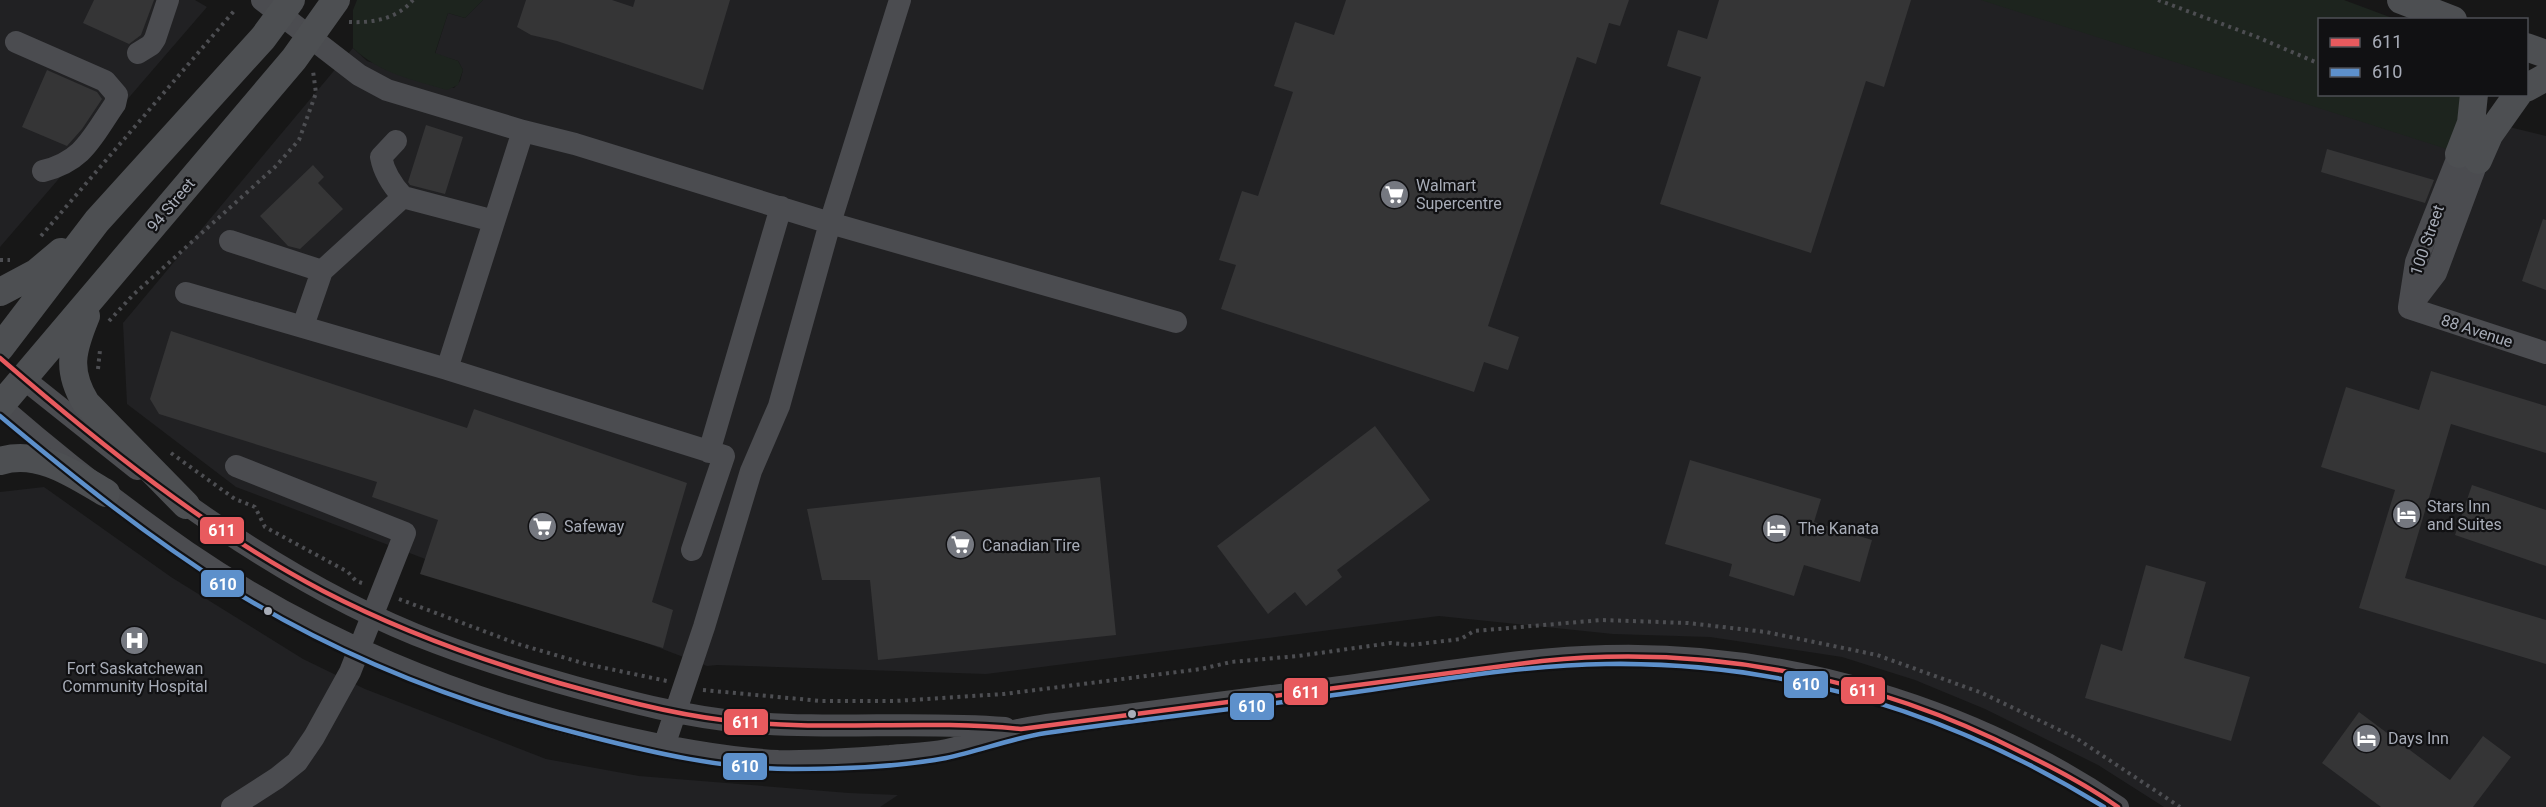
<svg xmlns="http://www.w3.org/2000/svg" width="2546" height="807" viewBox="0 0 2546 807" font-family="Roboto,sans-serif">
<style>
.built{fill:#212123}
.green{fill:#1d241e}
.building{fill:#353536}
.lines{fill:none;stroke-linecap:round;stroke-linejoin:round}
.path{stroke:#4d4e52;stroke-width:4;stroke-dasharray:3 4.5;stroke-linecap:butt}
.minor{stroke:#4b4c50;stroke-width:22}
.major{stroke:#4d4f52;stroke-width:28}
.bus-1-casing{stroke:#111113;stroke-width:9}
.bus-2-casing{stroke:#111113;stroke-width:9}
.bus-1{stroke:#e85a5e;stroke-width:4.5}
.bus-2{stroke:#5d90cb;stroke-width:4.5}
.bus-dot{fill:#a8adb8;stroke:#111113;stroke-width:2}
.labels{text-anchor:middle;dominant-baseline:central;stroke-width:4.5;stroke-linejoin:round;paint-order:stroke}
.poi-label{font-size:16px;fill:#a8adb8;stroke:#111113;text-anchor:start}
.street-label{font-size:16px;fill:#a8adb8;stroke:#111113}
.line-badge{stroke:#111113;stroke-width:2}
.badge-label{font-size:16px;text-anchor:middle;font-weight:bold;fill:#fff}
</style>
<rect width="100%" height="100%" fill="#171717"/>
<!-- built -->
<path class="built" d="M0,0H195L207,7L0,247Z
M483,0H1994L2320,94L2377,95L2546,136V807H2164L2098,765L1985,709L1915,680L1842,657L1710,637L1613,634L1439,616L986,674L717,665L707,666L236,487L127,404L123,323L353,48L367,61L454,88L460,81L463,70L458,61L435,54L448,13L465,18Z
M44,487L171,577L303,659L365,689L546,759L639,776L849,793L898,795L880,807H0V492Z"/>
<!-- green -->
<path class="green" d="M357,0H483L465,18L448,13L435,53L458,61L463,70L458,85L447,90C413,80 379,73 353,48V10Z
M1981,0H2344L2395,19L2320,20V94L2468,95L2453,151Z"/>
<!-- building -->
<path class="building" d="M94,0H154L141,35L129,44L83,23Z
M526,0H612L633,7L635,0H730L703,90L557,41L531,35L517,27Z
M1346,0H1629L1620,26L1609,23L1596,64L1577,57L1488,326L1519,337L1508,370L1484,362L1474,392L1221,309L1236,265L1219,260L1242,191L1258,196L1293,92L1274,86L1295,22L1334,35Z
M1719,0H1911L1884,87L1866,81L1811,253L1660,204L1701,77L1667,66L1678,30L1707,39Z
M47,70L97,92L102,99L82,129L67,146L22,127Z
M426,125L463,137L445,194L410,185L408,182Z
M2327,149L2434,180L2425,203L2321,172Z
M313,165L324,177L318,183L343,209L300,249L288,246L260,216Z
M2543,219L2546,220V290L2522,281Z
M171,331L467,428L474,409L687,483L652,602L673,610L663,648L420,574L438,520L372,497L377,482L159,414L150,399Z
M2431,371L2546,406V453L2451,424L2405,578L2546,620V664L2359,608L2395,490L2321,467L2346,387L2419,410Z
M1375,426L1430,500L1337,570L1342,577L1306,606L1295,592L1268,614L1217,546Z
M1690,460L1821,499L1814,522L1872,540L1860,582L1804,565L1794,596L1729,576L1732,564L1665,544Z
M1100,477L1116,635L878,660L870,580H822L807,509Z
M2472,485L2546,510V566L2455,535Z
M2146,565L2206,582L2184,658L2250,677L2231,741L2085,698L2101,644L2122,651Z
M2359,712L2450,780L2483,736L2511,757L2473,807H2381L2322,763Z"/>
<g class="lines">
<!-- path -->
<path class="path" d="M2158,0L2257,37L2320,64
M349,22C373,23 397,19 413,0
M41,236L234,11
M0,260H10
M109,321L133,295L275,167L299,140L316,93L313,71
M98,369L100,350
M171,453L235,499L255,507L265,527L348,572L356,581L365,584
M399,599L518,644L586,664L667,681
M703,690L821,701H895L1004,694L1201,669L1231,662L1298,656L1391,643L1410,645L1461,639L1474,631L1602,620L1688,623L1766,632L1877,655L1982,693L2076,738L2180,807"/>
<!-- minor -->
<path class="minor" d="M262,0L359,75L387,90L523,131L575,144L830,223L1176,322
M16,42L105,81L117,95L115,104C92,137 84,161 43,171
M138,53L151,45L155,39L168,0
M396,141L381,157C384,173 392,185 403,197
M230,241L322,271
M186,293L447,369L523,131
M2409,307L2416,262L2459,154
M2409,308L2436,273L2478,160
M2409,308L2546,353
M303,326L322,271L403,197L494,221
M447,369L724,456L692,550
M24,379L137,469
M0,406C60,458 122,507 187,552C314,639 461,700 610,734C665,747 721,758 778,761C815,762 853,759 890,756C909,754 928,754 947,750C972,745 997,734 1023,729C1052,723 1083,721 1112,717C1183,707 1254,698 1325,689C1416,677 1515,658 1606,656C1783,651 1972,708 2118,807
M709,452L781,207
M173,495C255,554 343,608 437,643C482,660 528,674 575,687C630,702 686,717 743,722C830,730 918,721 1005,728
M664,746L704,627L751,471L779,406L830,223L900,0
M232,807L277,778L297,762L314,737L350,672L405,533L236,466"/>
<!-- major -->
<path class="major" d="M2401,0L2453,20
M2526,47L2546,54
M2526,88L2546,77
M2459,154L2471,123L2474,94
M2478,160L2489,135L2518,94
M0,292L36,273L61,252
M86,316C72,350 66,370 86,403L186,505
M0,348L97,221L263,38L291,0
M0,406L294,59L336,0
M0,461C39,449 75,475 106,493"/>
<defs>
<path id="bus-1" d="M0,358C101,445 205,529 323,591C398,630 478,659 559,683C613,698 667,713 723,720C822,732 922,719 1021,729L1542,661C1708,644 1875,677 2023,753C2056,769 2088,786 2118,807"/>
<path id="bus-2" d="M0,416C73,477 148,537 229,588C339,657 463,705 588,736C654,753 723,769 792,769C839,769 899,767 946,758C980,751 1012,738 1046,733C1142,719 1238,709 1334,695C1424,683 1515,665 1606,664C1785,661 1952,713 2104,807"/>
</defs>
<!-- bus-1 casing -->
<use href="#bus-1" class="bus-1-casing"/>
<!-- bus-2 casing -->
<use href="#bus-2" class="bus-2-casing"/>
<!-- bus-1 -->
<use href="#bus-1" class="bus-1"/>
<!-- bus-2 -->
<use href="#bus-2" class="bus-2"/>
</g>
<!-- icons -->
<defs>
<symbol id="supermarket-disc" viewBox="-11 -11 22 22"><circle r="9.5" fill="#757880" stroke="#111113"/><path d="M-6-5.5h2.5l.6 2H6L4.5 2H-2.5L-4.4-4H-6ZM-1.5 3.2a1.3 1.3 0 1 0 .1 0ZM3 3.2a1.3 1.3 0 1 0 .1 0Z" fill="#fff"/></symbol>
<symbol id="hotel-disc" viewBox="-11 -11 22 22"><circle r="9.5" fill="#757880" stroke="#111113"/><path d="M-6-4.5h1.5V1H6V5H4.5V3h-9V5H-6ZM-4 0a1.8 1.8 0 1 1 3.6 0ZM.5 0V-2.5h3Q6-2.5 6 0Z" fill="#fff"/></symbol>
<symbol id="hospital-disc" viewBox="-11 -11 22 22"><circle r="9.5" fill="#757880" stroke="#111113"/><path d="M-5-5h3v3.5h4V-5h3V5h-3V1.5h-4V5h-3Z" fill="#fff"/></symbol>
</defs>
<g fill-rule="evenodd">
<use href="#supermarket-disc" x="1378" y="178" width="33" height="33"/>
<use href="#hotel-disc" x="2390" y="498" width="33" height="33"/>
<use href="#supermarket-disc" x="526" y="510" width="33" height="33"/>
<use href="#hotel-disc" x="1760" y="512" width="33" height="33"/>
<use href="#supermarket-disc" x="944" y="528" width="33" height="33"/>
<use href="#hospital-disc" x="118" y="624" width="33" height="33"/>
<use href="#hotel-disc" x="2350" y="722" width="33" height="33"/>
</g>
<!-- markers -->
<g class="bus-dot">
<circle cx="268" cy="611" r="5"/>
<circle cx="1132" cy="714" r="5"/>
</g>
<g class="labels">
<!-- poi labels -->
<g class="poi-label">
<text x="1416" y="185">Walmart<tspan x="1416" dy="18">Supercentre</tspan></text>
<text x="2427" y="506">Stars Inn<tspan x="2427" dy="18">and Suites</tspan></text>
<text x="564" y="526">Safeway</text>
<text x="1798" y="528">The Kanata</text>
<text x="982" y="545">Canadian Tire</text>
<text x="135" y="668" text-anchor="middle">Fort Saskatchewan<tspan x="135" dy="18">Community Hospital</tspan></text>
<text x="2388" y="738">Days Inn</text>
</g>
<!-- street labels -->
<g class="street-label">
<text transform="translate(171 205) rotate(-50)">94 Street</text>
<text transform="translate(2427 240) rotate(-71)">100 Street</text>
<text transform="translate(2477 331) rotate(18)">88 Avenue</text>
</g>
</g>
<g class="line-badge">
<rect x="199" y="516" width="46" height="29" rx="6" fill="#e85a5e"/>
<rect x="200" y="569" width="45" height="29" rx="6" fill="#5d90cb"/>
<rect x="1783" y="670" width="46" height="29" rx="6" fill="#5d90cb"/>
<rect x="1840" y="676" width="46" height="29" rx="6" fill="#e85a5e"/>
<rect x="1283" y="677" width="46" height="29" rx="6" fill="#e85a5e"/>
<rect x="1229" y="692" width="46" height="29" rx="6" fill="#5d90cb"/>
<rect x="723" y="708" width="46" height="28" rx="6" fill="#e85a5e"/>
<rect x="722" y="752" width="46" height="29" rx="6" fill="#5d90cb"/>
</g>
<g class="badge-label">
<text x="222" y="536">611</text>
<text x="223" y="590">610</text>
<text x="1806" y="690">610</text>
<text x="1863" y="696">611</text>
<text x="1306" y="698">611</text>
<text x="1252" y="712">610</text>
<text x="746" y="728">611</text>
<text x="745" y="772">610</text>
</g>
<!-- legend -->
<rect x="2318" y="18" width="210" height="78" fill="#111113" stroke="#4d4f55" stroke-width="1.5"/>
<rect x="2330" y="38" width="30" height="9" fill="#e85a5e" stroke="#4d4f55" stroke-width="1.5"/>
<text x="2372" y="48" font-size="18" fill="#a8adb8">611</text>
<rect x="2330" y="68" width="30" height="9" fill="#5d90cb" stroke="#4d4f55" stroke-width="1.5"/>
<text x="2372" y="78" font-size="18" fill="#a8adb8">610</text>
</svg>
